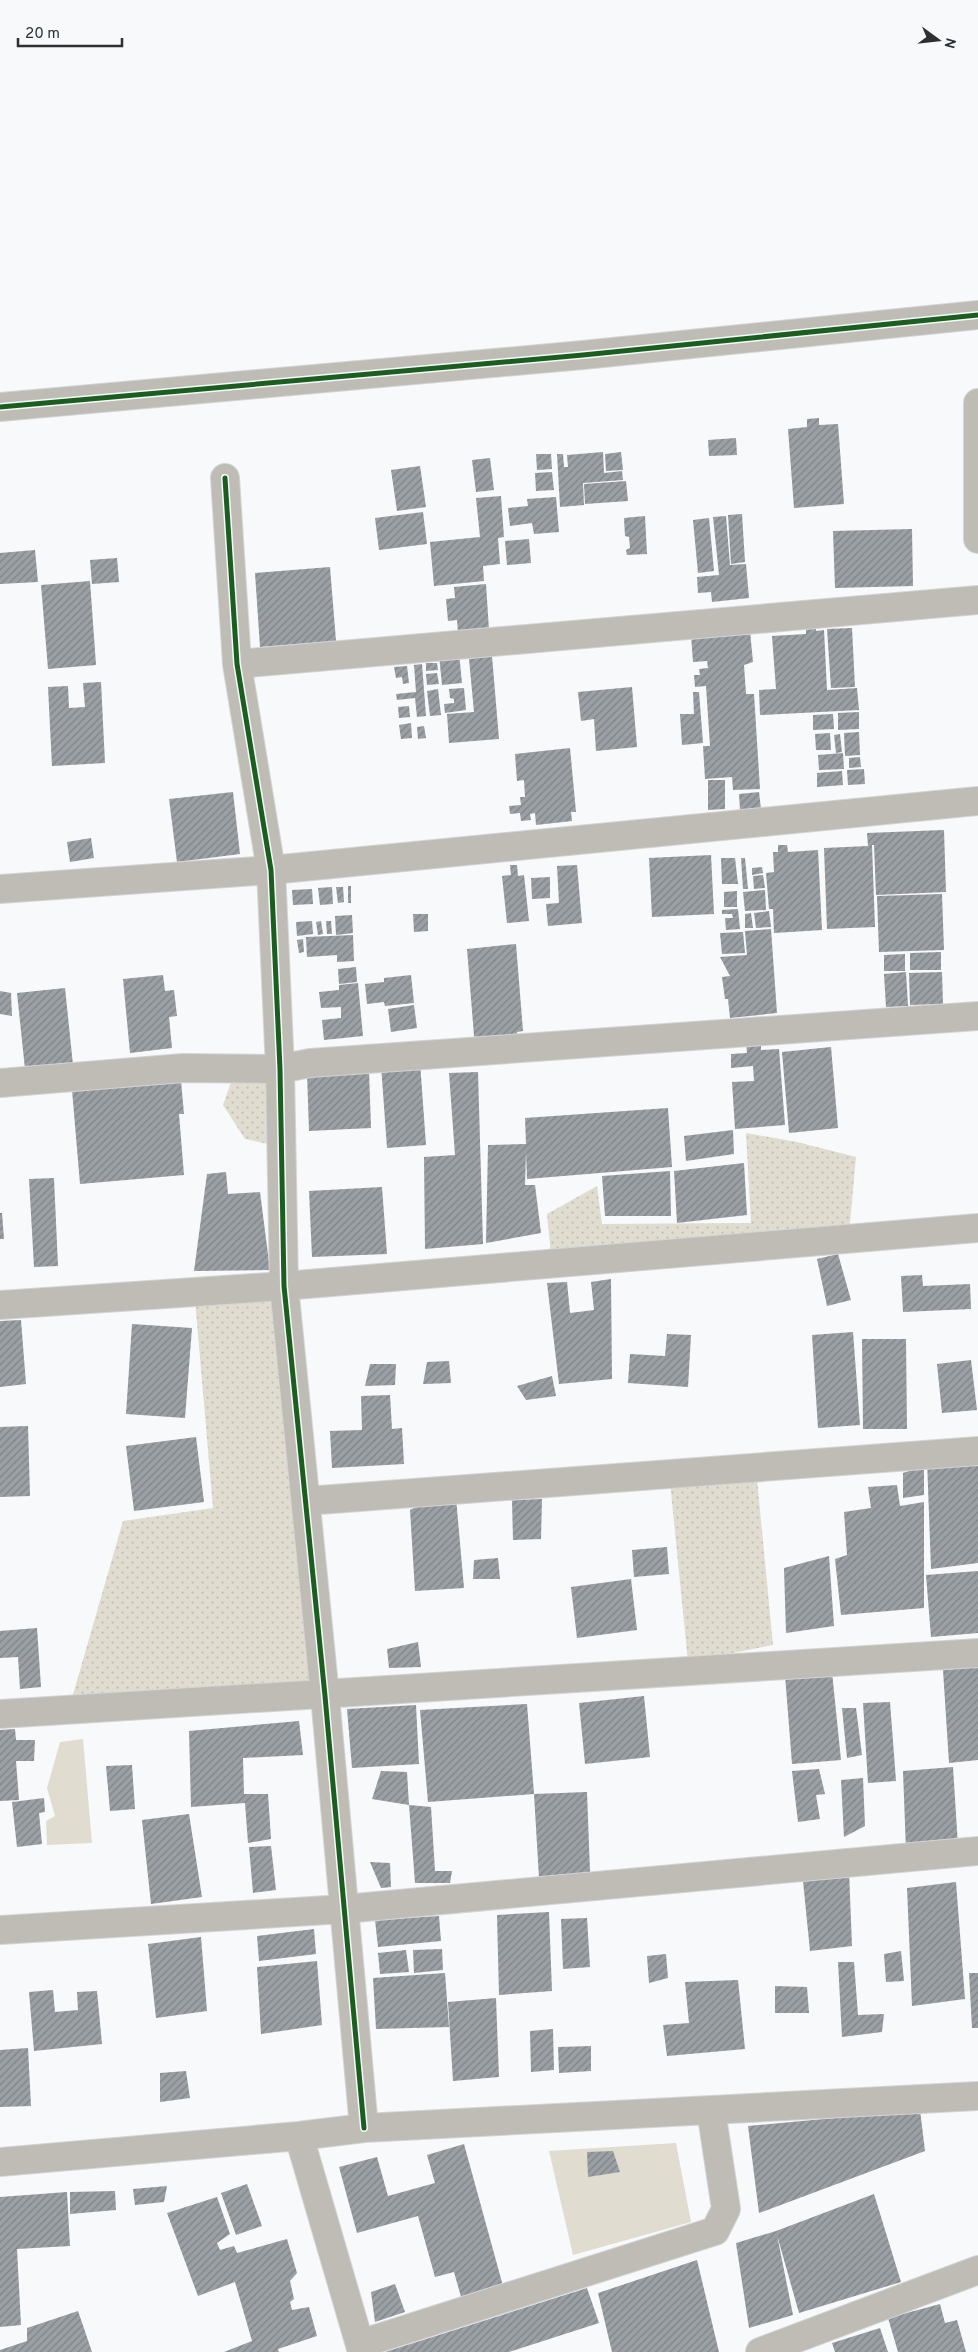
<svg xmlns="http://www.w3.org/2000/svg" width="978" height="2352" viewBox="0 0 978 2352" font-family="Overpass,sans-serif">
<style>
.grass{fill:url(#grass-dots)}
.green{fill:#e0ddd0}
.building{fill:url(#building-hatch)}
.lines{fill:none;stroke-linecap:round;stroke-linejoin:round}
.street-casing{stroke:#d3d5d6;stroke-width:30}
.street{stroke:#bebcb4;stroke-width:28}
.cycleway-casing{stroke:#f6fafc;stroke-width:8}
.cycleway{stroke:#1b5e20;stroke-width:5}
</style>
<defs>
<pattern id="grass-dots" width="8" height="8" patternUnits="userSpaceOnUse" patternTransform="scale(1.25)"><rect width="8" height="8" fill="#e0ddd0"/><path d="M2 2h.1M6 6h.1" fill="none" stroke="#c0beb3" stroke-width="1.8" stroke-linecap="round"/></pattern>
<pattern id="building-hatch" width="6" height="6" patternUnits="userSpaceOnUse" patternTransform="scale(1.25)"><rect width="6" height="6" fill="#9ba0a5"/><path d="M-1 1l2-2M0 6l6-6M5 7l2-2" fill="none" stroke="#7f8387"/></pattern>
</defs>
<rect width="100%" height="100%" fill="#f7f9fb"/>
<!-- grass -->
<path class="grass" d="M235,1071L277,1072L278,1146L245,1139L223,1105Z
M746,1133L797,1142L856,1157L849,1234L551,1255L547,1214L597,1186L602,1224L751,1223Z
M279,1296L313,1687L70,1705L123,1521L213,1508L195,1300Z
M757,1479L773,1645L688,1662L670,1482Z"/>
<!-- green -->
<path class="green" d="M83,1739L92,1843L47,1845L46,1821L55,1816L47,1788L60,1742Z
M676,2143L691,2222L573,2255L549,2151Z"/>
<!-- building -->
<path class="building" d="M819,418V425L838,424L844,504L794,508L788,429L807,427V419Z
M736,438L737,455L709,456L708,440Z
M603,452L604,473L622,471L623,480L583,483L584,505L560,507L557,454H563L564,467H568L567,455Z
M621,452L623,470L606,471L605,454Z
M536,454H551L552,469L537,470Z
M490,458L494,490L476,492L472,460Z
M420,466L426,507L397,511L391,470Z
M552,472L554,490L536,491L535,473Z
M626,481L628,501L585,504L584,484Z
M501,496L504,537L498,538L500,564L483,566L484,581L434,586L430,542L480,537L476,498Z
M556,497L559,532L534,534L532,523L510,526L508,508L528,506L527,499Z
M423,512L427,544L379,550L375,518Z
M742,514L745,562L731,564L728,515Z
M645,516L647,554L627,555L626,550L630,548L629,537L625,536L624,518Z
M726,516L730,565L746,564L749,598L712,602L711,592L698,593L697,577L719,575L713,517Z
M709,518L714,571L698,573L693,520Z
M912,529L913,586L835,588L833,531Z
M529,539L531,563L507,565L505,541Z
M35,550L38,582L0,584V553Z
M117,558L119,582L92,584L90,560Z
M330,567L336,641L260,647L255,573Z
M90,581L96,665L48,669L41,585Z
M486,584L489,630L458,633L457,620L448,621L446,599L455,598L454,587Z
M816,624V631L824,630L827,690L857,688L859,710L760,715L759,690L776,689L772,636L806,634V625Z
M852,628L855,687L831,688L827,629Z
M750,631L753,662L744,665L746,694H754L760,789L733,790L732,777L705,779L703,746H710L706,686L695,687L694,675H700L699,669L708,668L707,661L693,662L691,635Z
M459,653L462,683L442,685L439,655Z
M492,656L499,739L449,743L447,714L474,712L469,659Z
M426,663H437L438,670L426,671Z
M422,664L426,716L417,717L415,698L397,700L396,694L416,692L414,665Z
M407,666L409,683L403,684L402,677L396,678L394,667Z
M437,673L439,684L427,685L426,674Z
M101,682L105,763L52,766L48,687L68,686L69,708L85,707L83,683Z
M632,687L637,747L596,751L594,719L581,721L578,692Z
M464,688L466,710L445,713L444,704L454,703V699L450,698L449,689Z
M438,689L441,715L430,716L427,691Z
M693,692H699L703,743L682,745L680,714H694Z
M409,706L410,717L399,718L398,707Z
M859,712V729L838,730V713Z
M833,714L834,729L813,730V715Z
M411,723L412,738L401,739L399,725Z
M424,726L426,738L418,739L417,727Z
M859,732L860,755L845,756L844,733Z
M830,733L831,750H816L815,734Z
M840,734L842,752L836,753L834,735Z
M570,748L576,812H571L572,821L536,825L535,813L530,814L531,820L521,821L520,813L510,814L509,806L521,805L520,797H525L524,780L517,781L515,754Z
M843,753L844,769L819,770L818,755Z
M860,757L861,767L849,768V758Z
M864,769L865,784L848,785L847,770Z
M842,771L843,785L817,787V773Z
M708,780H725V809L708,810Z
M233,792L240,854L177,862L169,799Z
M759,792L761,809L740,810L739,794Z
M944,830L946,892L876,895L874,845H872L875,927L827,929L824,848L868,846L867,833Z
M91,838L94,858L70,862L67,842Z
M778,845H787L788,852L818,850L822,930L774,933L773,909H769L766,873L774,872L773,852H778Z
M711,855L714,914L652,917L649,858Z
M721,858H735L738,884H722Z
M741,858H745L748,889H743Z
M510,865H517L518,876L524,875L529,921L507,923L502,876L511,875Z
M577,865L582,923L548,926L546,904L559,903L557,866Z
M762,867L763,873L752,875V868Z
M763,875L765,888L754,889L753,876Z
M550,877V898L532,899L531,878Z
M348,886H351V903H348Z
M332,887L333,904L320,905L318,888Z
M336,887H343L344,902L338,903Z
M312,889L313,904L293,905L292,890Z
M765,890L766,910L745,911L743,892Z
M737,891V907H724V892Z
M942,894L944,950L879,952L877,896Z
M738,909L740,929L726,930L725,918H733L732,914H722V910Z
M769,911L771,927L756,928L754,913Z
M751,913L753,928H745V914Z
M413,914H428V931L414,932Z
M352,915L353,933L336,935L335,916Z
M312,921L313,934L297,936L296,922Z
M321,921L323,934L318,935L316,922Z
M326,921H331L332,934H327Z
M771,929L777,1013L730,1018L728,999H725L722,977L730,976L720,957L747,955L745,931Z
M743,932L745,953L722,954L720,933Z
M353,935L354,961L337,962V955L307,957L306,937Z
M303,939L304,952L299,953L297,940Z
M516,944L523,1031L517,1032L518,1041L475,1048L467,949Z
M941,952V970H910V953Z
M905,954V971H884V955Z
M356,967L357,982L339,984L338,969Z
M906,972L908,1006L886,1007L884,974Z
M942,972L943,1004L910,1005L909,973Z
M163,975L165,991L174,990L177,1016L169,1017L172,1048L130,1053L123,979Z
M411,975L414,1003L385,1006L384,1002L367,1004L365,984L384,982V978Z
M358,983L363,1036L324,1040L322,1020L341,1018V1007L321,1008L319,992L339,990V985Z
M65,988L73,1065L25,1069L17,993Z
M0,991L11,993L12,1016L0,1014Z
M414,1005L417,1028L391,1032L388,1009Z
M761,1042V1050L779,1049L785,1125L735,1129L732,1082L754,1081L753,1066L731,1068V1054L747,1053L746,1043Z
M831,1047L838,1128L789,1133L782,1052Z
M420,1062L426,1145L387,1148L381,1065Z
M369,1070L371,1128L309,1131L307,1073Z
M478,1072L483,1244L425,1249L424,1157L455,1155L449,1073Z
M181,1081L184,1114H179L184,1175L80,1184L72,1090Z
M668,1108L672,1167L527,1179L526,1151L525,1185H535L541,1233L486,1243L488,1145L526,1144L525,1118Z
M733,1130L734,1154L686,1161L684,1136Z
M744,1163L747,1215L677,1223L674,1171Z
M670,1171L671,1216H605L602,1176Z
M226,1172L228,1194L260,1192L270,1270L194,1271L207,1174Z
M54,1178L58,1266L34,1267L29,1179Z
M382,1187L387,1254L312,1257L309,1191Z
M0,1213H2L4,1239H0Z
M838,1254L851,1300L827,1306L817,1259Z
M922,1275L923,1286L970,1284L971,1309L903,1312L901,1276Z
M611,1279L612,1379L559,1384L547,1283L567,1282L570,1313L594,1310L591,1282Z
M21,1320L26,1384L0,1387V1321Z
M132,1324L192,1328L185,1418L126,1414Z
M853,1332L860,1425L818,1428L812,1335Z
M667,1334L691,1335L688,1387L628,1383L630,1354L665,1356Z
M862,1339H906L907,1429H863Z
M971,1360L977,1410L942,1413L937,1364Z
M449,1361L451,1383L423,1384L427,1362Z
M370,1364H396L395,1385L365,1386Z
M552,1376L556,1396L526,1400L517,1386Z
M390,1395L392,1429L402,1428L404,1464L332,1468L330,1431L362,1430L361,1396Z
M28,1426L30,1496L0,1497V1427Z
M196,1437L204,1502L134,1511L126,1446Z
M978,1456V1563L931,1569L927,1460Z
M924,1466V1495L903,1498V1473Z
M897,1485L900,1506L924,1502V1608L841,1615L835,1559L847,1555L844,1512L871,1508L868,1487Z
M456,1498L464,1588L415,1591L410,1510L429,1500Z
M542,1499L541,1539L513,1540L512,1500Z
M667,1547L669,1574L634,1577L632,1550Z
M829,1556L834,1626L786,1633L784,1568Z
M498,1558L500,1579H473L474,1560Z
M978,1571V1633L931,1637L926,1575Z
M631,1579L637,1630L577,1638L571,1587Z
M37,1628L41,1687L20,1689L18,1657L0,1658V1631Z
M418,1642L421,1667L389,1668L387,1649Z
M978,1667V1760L949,1763L943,1670Z
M832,1672L841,1760L792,1764L785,1675Z
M644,1696L650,1757L585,1764L579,1703Z
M890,1702L896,1781L868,1783L863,1703Z
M527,1704L534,1794L428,1802L420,1710Z
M416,1705L419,1764L352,1768L347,1709Z
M842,1708H856L862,1755L847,1758Z
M299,1721L303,1755L243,1758L244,1794H268L271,1839L248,1843L245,1803L191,1807L189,1731Z
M15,1729L16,1740H35L34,1761H16L19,1800L0,1801V1730Z
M132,1765L135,1809L110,1811L106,1766Z
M953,1767L958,1846L906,1851L903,1771Z
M819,1769L825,1794L816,1795L820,1819L798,1822L792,1771Z
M381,1771L407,1772L409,1805L372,1799Z
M863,1778L865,1826L844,1837L841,1780Z
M587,1792L590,1872L539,1878L534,1794Z
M44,1798L45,1812L39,1813L42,1844L17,1847L12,1802Z
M409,1805L431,1807L435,1871H452L450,1883H415Z
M189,1814L202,1897L151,1904L142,1820Z
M271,1846L276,1890L253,1893L249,1847Z
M370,1862L390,1863L391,1887L381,1888Z
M802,1871H849L852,1946L810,1951Z
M956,1882L965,1999L912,2006L907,1888Z
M549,1912L552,1991L499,1995L497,1915Z
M439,1916L441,1941L378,1947L375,1920Z
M587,1918L590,1967L563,1969L561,1919Z
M314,1929L316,1954L259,1961L257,1936Z
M201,1937L207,2011L156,2018L148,1944Z
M442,1949L443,1970L414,1973L413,1950Z
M406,1950L409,1972L380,1974L378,1953Z
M901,1951L904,1981L886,1982L884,1954Z
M666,1954L668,1978L649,1983L647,1956Z
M317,1961L322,2025L261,2034L257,1967Z
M838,1962H854L858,2015L884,2014L882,2032L842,2037Z
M445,1973L449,2027L376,2029L373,1978Z
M969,1973H978V2028H972Z
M738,1980L745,2049L667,2056L663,2025L689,2023L685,1982Z
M775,1986L807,1987L809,2013H775Z
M53,1990L55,2012L78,2010L77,1992L97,1991L102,2044L34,2051L29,1992Z
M496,1998L499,2077L453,2081L448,2002Z
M553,2029L554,2070L531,2072L530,2031Z
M591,2046V2071L559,2073L558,2047Z
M28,2048L31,2106L0,2107V2050Z
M186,2071L190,2098L160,2102V2073Z
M920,2110L925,2151L759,2213L748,2126Z
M464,2144L503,2286L461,2297L454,2272L435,2277L418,2216L357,2233L339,2167L377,2157L388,2196L435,2183L427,2155Z
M613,2151L620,2172L588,2177L587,2152Z
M247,2184L262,2226L236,2235L221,2193Z
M167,2186L164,2202L135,2205L133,2189Z
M115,2191L116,2210L70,2214V2192Z
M67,2192L70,2246L17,2249L21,2325L0,2327V2197Z
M874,2194L901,2282L799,2313L777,2235L793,2315L749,2328L736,2243L776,2231Z
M217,2197L230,2234L217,2243L220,2250L234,2246L237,2253L287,2239L297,2273L290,2281L294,2299L290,2302L292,2310L309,2307L317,2336L278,2349L279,2352H224L252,2341L235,2282L198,2296L167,2213Z
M697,2260L719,2352H612L598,2293Z
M395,2284L405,2312L375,2322L371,2292Z
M587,2288L599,2323L509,2352H385Z
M940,2304L945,2323L957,2320L966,2352H898L888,2318Z
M78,2311L92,2352H0V2350L27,2341V2328Z
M880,2328L888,2352H835L832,2343Z"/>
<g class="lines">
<defs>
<path id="street" d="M978,403V539
M0,407L583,355L978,315
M225,478L237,664L271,870L280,1069L284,1286L325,1696L364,2128
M237,664L978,600
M0,889L271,870L978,801
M0,1083L183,1068L280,1069L310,1063L978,1016
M0,1305L284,1286L978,1228
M306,1501L978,1451
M0,1714L978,1653
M0,1930L344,1909L978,1851
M299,2136L362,2352
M0,2162L299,2136L364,2128L978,2096
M360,2344L715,2231L726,2209L711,2110
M760,2352L978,2270"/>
</defs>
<!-- street casing -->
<use href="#street" class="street-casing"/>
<!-- street -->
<use href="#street" class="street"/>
<defs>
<path id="cycleway" d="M0,407L583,355L978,315
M225,478L237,664L271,870L280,1069L284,1286L325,1696L364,2128"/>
</defs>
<!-- cycleway casing -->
<use href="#cycleway" class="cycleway-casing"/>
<!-- cycleway -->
<use href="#cycleway" class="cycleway"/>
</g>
<!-- north arrow -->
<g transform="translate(938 40) rotate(105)" stroke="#f6fafc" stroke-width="4" paint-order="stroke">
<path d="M0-4L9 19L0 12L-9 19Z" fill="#2d2f30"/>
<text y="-8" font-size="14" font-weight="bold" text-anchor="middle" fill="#2d2f30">N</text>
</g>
<!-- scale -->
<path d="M18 38v8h104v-8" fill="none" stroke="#2d2f30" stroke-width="2.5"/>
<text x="25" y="38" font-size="15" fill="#2d2f30" stroke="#f6fafc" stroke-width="4" paint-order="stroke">20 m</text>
</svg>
